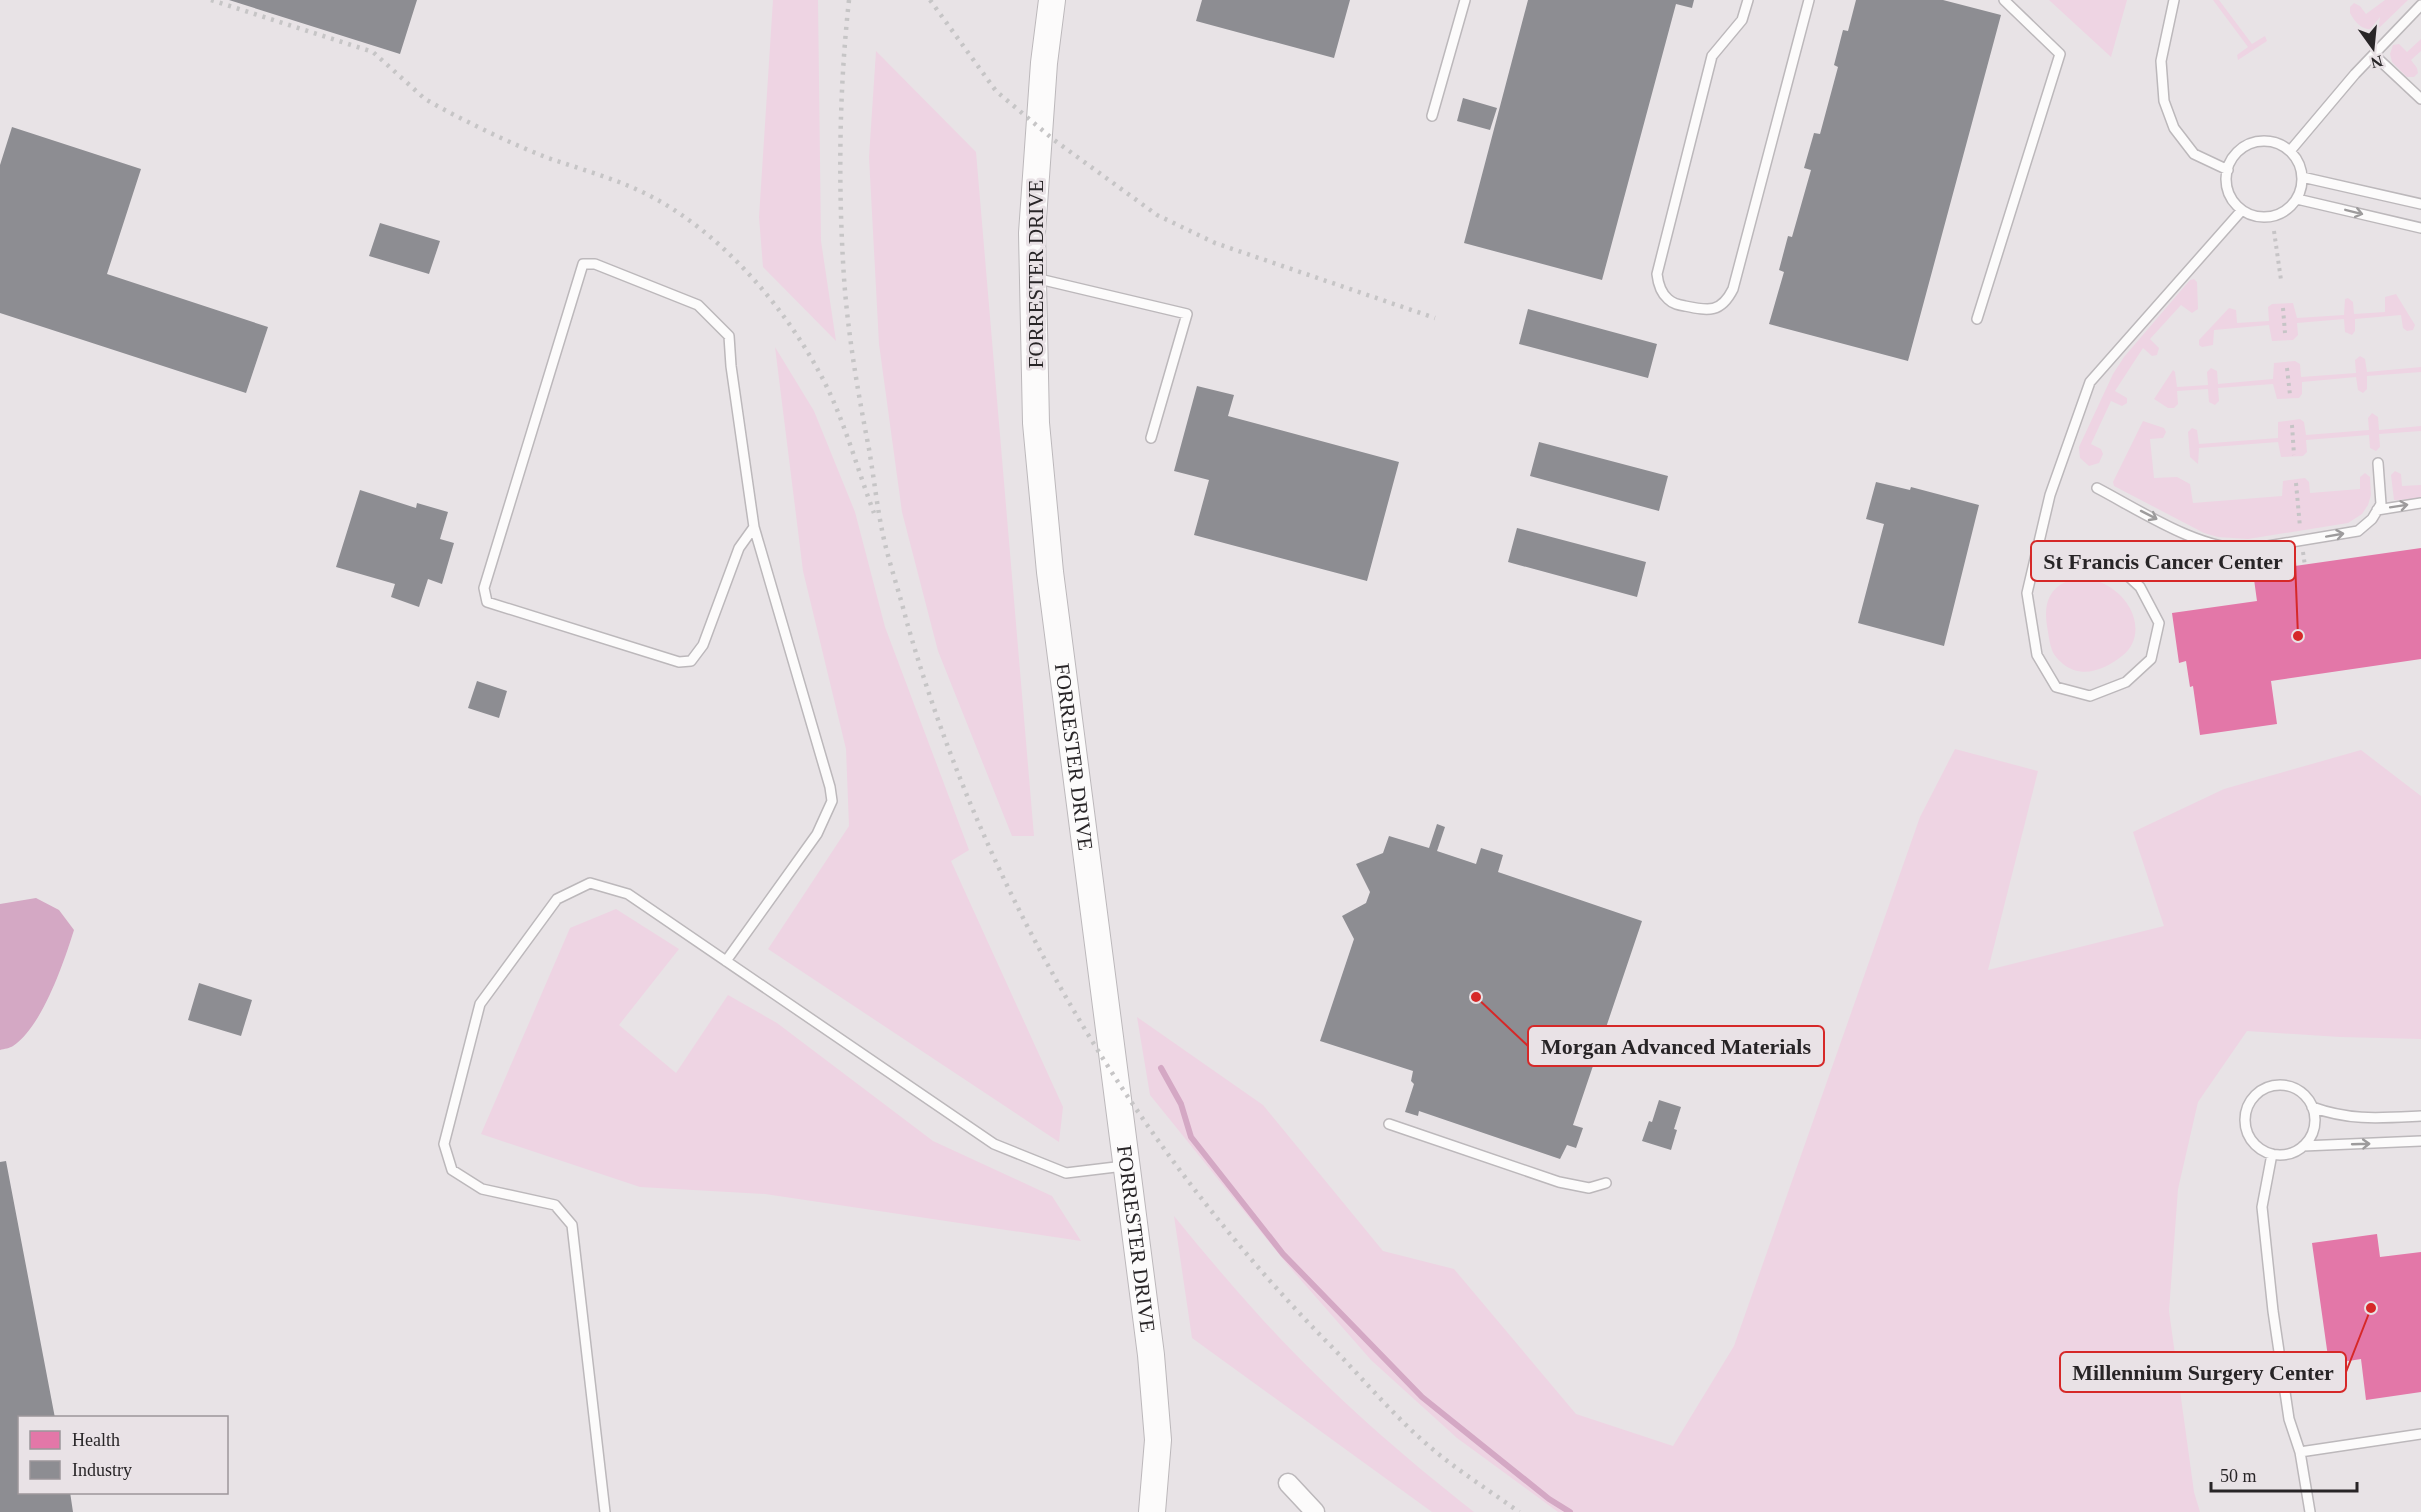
<svg xmlns="http://www.w3.org/2000/svg" width="2421" height="1512" viewBox="0 0 2421 1512" font-family="Georgia,serif">
<style>
.green{fill:#eed4e3}
.water{fill:#d4a8c4}
.health{fill:#e377a8}
.industry{fill:#8d8d92}
.lines{fill:none;stroke-linecap:round;stroke-linejoin:round}
.stream{stroke:#d4a8c4;stroke-width:6}
.lane-casing{stroke:#bcb8bb;stroke-width:12}
.street-casing{stroke:#bcb8bb;stroke-width:21}
.secondary-casing{stroke:#bcb8bb;stroke-width:28}
.path{stroke:#c6c4c6;stroke-width:4;stroke-dasharray:3 4.5;stroke-linecap:butt}
.lane{stroke:#fcfbfb;stroke-width:9}
.street{stroke:#fcfbfb;stroke-width:18}
.secondary{stroke:#fcfbfb;stroke-width:26}
.rail{stroke:#c6c5c6;stroke-width:4.5;stroke-dasharray:3 6;stroke-linecap:butt}
.oneway{stroke:#9d9b9c}
.labels{text-anchor:middle;dominant-baseline:central;stroke-width:6;stroke-linejoin:round;paint-order:stroke}
.street-label{font-size:21px;fill:#282527;stroke:#e9e2e6}
.leader{fill:none;stroke:#d62828;stroke-width:2}
.callout-dot{fill:#d62828;stroke:#e9e2e6;stroke-width:2}
.callout{fill:#e9e2e6;stroke:#d62828;stroke-width:2}
.callout-label{font-size:22px;text-anchor:middle;font-weight:bold;fill:#282527}
</style>
<rect width="100%" height="100%" fill="#e8e3e6"/>
<!-- green -->
<path class="green" d="M773,0H818L821,241L836,341L763,267L759,217Z
M2049,0H2127L2111,57Z
M2213,0H2219L2252,44L2265,36L2267,41L2238,60L2237,55L2248,47Z
M2385,0H2408L2380,27C2366,33 2357,26 2350,13V7L2354,3L2360,6L2366,14Z
M2421,39V51L2411,60L2417,68L2418,73L2414,77H2407L2392,62L2390,54L2393,45L2399,44L2407,52Z
M876,51L976,152L1034,836H1012L938,651L902,512L879,344L869,157Z
M2194,279L2197,282L2198,309L2192,313L2181,305L2150,339L2159,348L2157,355L2152,356L2143,348L2115,391L2127,398V403L2122,406L2111,401L2091,444L2101,449L2103,454L2099,463L2089,466L2080,458L2079,447L2113,374L2124,357L2190,280Z
M2396,294L2415,325L2413,330L2407,331L2403,328L2401,315L2355,319V331L2352,335L2345,332L2344,319L2297,323L2298,335L2293,340L2272,341L2269,325L2214,330L2213,345L2202,347L2199,345V340L2229,308L2236,310L2237,323L2269,321L2268,307L2272,304L2293,303L2297,318L2344,315L2345,299L2348,298L2353,302L2354,314L2385,312V297Z
M775,347L814,411L855,512L885,627L969,850L951,861L1063,1107L1059,1142L768,949L849,826L846,749L803,571Z
M2360,356L2365,359L2367,372L2421,367V372L2367,376V389L2363,393L2358,390L2356,377L2302,382V394L2299,398L2277,399L2273,384L2218,388L2219,401L2215,405L2209,402L2208,389L2177,391L2178,404L2174,408H2168L2154,399L2173,370L2175,372L2177,387L2208,385L2207,372L2211,368L2217,371L2218,384L2273,379L2274,363L2295,361L2300,364L2301,377L2356,373L2355,360Z
M2372,413L2378,417L2379,430L2421,426V431L2379,434L2380,447L2376,451L2370,448L2369,435L2306,440L2307,452L2303,456L2281,457L2278,442L2199,448L2198,464L2190,457L2188,432L2192,428L2197,430L2199,444L2278,438V422L2300,419L2304,422L2306,435L2369,430L2368,418Z
M2143,421L2164,428L2166,432L2163,438L2150,439L2154,478L2177,477L2190,484L2193,503L2282,496L2283,481L2305,478L2309,482L2310,493L2360,489V477L2365,473L2370,477L2371,495L2368,505L2362,514L2348,523L2248,539L2218,537L2204,533L2114,486L2113,482Z
M2395,471L2401,474L2402,486L2421,485V499L2394,500L2391,475Z
M2085,577C2095,580 2105,583 2114,590C2136,606 2145,638 2122,656C2104,670 2082,679 2063,664C2059,660 2054,656 2052,650C2050,645 2049,638 2048,632C2046,621 2044,607 2050,596C2057,583 2071,579 2085,577Z
M1955,749L2038,771L1988,970L2164,926L2133,832L2224,789L2361,750L2421,796V1039L2340,1037L2247,1031L2198,1102L2178,1189L2169,1311L2194,1492L2200,1512H1558L1457,1438L1371,1360L1286,1263L1150,1095L1137,1017L1263,1105L1383,1251L1454,1269L1576,1414L1673,1446L1734,1346L1920,817Z
M616,909L679,949L619,1025L676,1073L728,995L777,1023L933,1141L1052,1196L1081,1241L765,1194L640,1187L481,1134L570,928Z
M1174,1216C1200,1248 1227,1280 1254,1310C1319,1383 1397,1452 1474,1512H1432L1192,1338Z"/>
<!-- water -->
<path class="water" d="M36,898L59,910L74,930C64,962 42,1027 13,1046C10,1048 4,1049 0,1050V904Z"/>
<!-- health -->
<path class="health" d="M2421,548V659L2271,681L2277,724L2200,735L2193,686L2190,687L2186,661L2179,663L2172,613L2257,601L2253,572Z
M2377,1234L2380,1257L2421,1252V1392L2366,1400L2361,1359L2329,1364L2312,1243Z"/>
<!-- industry -->
<path class="industry" d="M229,0H417L400,54Z
M1202,0H1350L1334,58L1196,21Z
M1528,0H1694L1692,8L1676,4L1602,280L1464,243Z
M1856,0H1943L2001,15L1908,361L1769,324L1784,272L1779,270L1788,236L1792,237L1811,170L1804,168L1814,133L1820,134L1838,67L1834,65L1843,30L1848,31Z
M1463,98L1497,108L1490,130L1457,121Z
M12,127L141,169L107,274L268,327L246,393L0,313V165Z
M380,223L440,241L429,274L369,256Z
M1528,309L1657,344L1648,378L1519,344Z
M1197,386L1234,395L1228,416L1399,462L1367,581L1194,535L1209,480L1174,471Z
M1539,442L1668,476L1659,511L1530,476Z
M1876,482L1910,490L1911,487L1979,505L1944,646L1858,623L1884,524L1866,519Z
M360,490L416,508L417,503L448,512L440,539L454,543L442,584L428,579L419,607L391,597L395,584L336,567Z
M1517,528L1646,562L1637,597L1508,562Z
M477,681L507,691L499,718L468,708Z
M1437,824L1445,827L1437,851L1476,864L1481,848L1503,855L1498,872L1642,921L1573,1125L1583,1128L1576,1148L1567,1145L1560,1159L1419,1111L1418,1116L1405,1112L1414,1084L1411,1081L1413,1071L1320,1041L1354,939L1342,916L1366,903L1370,892L1356,864L1383,853L1389,836L1429,848Z
M199,983L252,1000L241,1036L188,1020Z
M1659,1100L1681,1107L1674,1129L1677,1130L1671,1150L1642,1141L1649,1121L1652,1122Z
M6,1161L55,1418H20V1492H70L73,1512H0V1162Z"/>
<g class="lines">
<!-- stream -->
<path class="stream" d="M1161,1068L1181,1104L1191,1137L1283,1254L1422,1397L1549,1499L1570,1512"/>
<defs>
<path id="lane" d="M1748,0L1742,20L1712,56L1657,274C1658,283 1661,293 1668,299C1673,304 1679,305 1685,306C1709,311 1721,313 1733,289L1809,0
M2174,0L2161,61L2164,101L2174,128L2194,154L2228,170
M2374,55L2421,99
M1432,116L1465,0
M2226 179a38 38 0 1 1 76 0a38 38 0 1 1-76 0Z
M2290,151L2355,74L2421,5
M2302,177L2421,204
M2297,199L2421,228
M1035,278L1187,314L1151,438
M1977,319L2060,54L2004,0
M2097,488C2141,511 2200,551 2250,549L2358,531L2372,519L2381,504L2378,463
M2377,510L2421,503
M2037,556L2112,561L2140,587L2159,623L2151,659L2126,682L2090,696L2056,687L2037,655L2027,593L2050,495L2090,382L2242,210
M726,961L817,834L832,801L830,787L754,527L731,366L729,336L698,305L595,264H583L484,588L487,602L679,662L691,661L703,645L739,548L754,527
M2245 1120a35 35 0 1 1 70 0a35 35 0 1 1-70 0Z
M2312,1107C2350,1121 2381,1118 2421,1116
M1389,1124L1559,1182L1589,1188L1606,1183
M2303,1146L2421,1141
M2272,1154L2262,1207L2273,1311L2289,1419L2300,1452L2310,1512
M2300,1452L2421,1434
M605,1512L572,1225L555,1205L482,1189L452,1170L444,1144L480,1004L557,899L590,883L628,894L994,1144L1066,1173L1124,1166"/>
<path id="street" d="M1288,1483L1315,1512"/>
<g id="secondary">
<path id="s1" d="M1052,0L1044,63L1032,233L1036,423L1050,572L1151,1355L1158,1440L1152,1512"/>
</g>
</defs>
<!-- lane casing -->
<use href="#lane" class="lane-casing"/>
<!-- street casing -->
<use href="#street" class="street-casing"/>
<!-- secondary casing -->
<use href="#secondary" class="secondary-casing"/>
<!-- path -->
<path class="path" d="M2274,231L2281,280
M2283,308L2285,333
M2287,368L2290,395
M2292,425L2294,455
M2296,483L2300,527
M2303,552L2305,566"/>
<!-- lane -->
<use href="#lane" class="lane"/>
<!-- street -->
<use href="#street" class="street"/>
<!-- secondary -->
<use href="#secondary" class="secondary"/>
<!-- rail -->
<path class="rail" d="M211,0L373,52L425,99L441,108C475,126 512,144 548,158C583,170 621,180 654,198C721,234 782,304 818,370C843,414 856,466 874,513
M849,0C839,91 838,186 844,278C848,335 858,393 869,449C874,478 877,507 883,535C889,563 899,591 906,619C982,888 1129,1139 1325,1340C1363,1378 1399,1423 1441,1456C1466,1476 1493,1493 1519,1512
M930,0L996,91L1054,140L1157,215L1215,243L1435,318"/>
</g>
<!-- one-way arrows -->
<defs><path id="oneway-shaft" d="M-6 0H5M1.5-3L5.5 0L1.5 3" fill="none" stroke-width="1.6" stroke-linecap="round" stroke-linejoin="round" transform="scale(1.5)"/></defs>
<g class="oneway">
<use href="#oneway-shaft" transform="translate(2354 212) rotate(14)"/>
<use href="#oneway-shaft" transform="translate(2399 506) rotate(-9)"/>
<use href="#oneway-shaft" transform="translate(2149 515) rotate(27)"/>
<use href="#oneway-shaft" transform="translate(2335 535) rotate(-10)"/>
<use href="#oneway-shaft" transform="translate(2361 1144) rotate(-2)"/>
</g>
<g class="labels">
<!-- street labels -->
<g class="street-label">
<text transform="translate(1036 274) rotate(-90)">FORRESTER DRIVE</text>
<text stroke="none"><textPath href="#s1" startOffset="760">FORRESTER DRIVE</textPath></text>
<text stroke="none"><textPath href="#s1" startOffset="1246">FORRESTER DRIVE</textPath></text>
</g>
</g>
<!-- callouts -->
<path class="leader" d="M2298 636L2295 561M1476 997L1528 1046M2371 1308L2346 1372"/>
<g class="callout-dot">
<circle cx="2298" cy="636" r="6"/>
<circle cx="1476" cy="997" r="6"/>
<circle cx="2371" cy="1308" r="6"/>
</g>
<g class="callout">
<rect x="2031" y="541" width="264" height="40" rx="6"/>
<rect x="1528" y="1026" width="296" height="40" rx="6"/>
<rect x="2060" y="1352" width="286" height="40" rx="6"/>
</g>
<g class="callout-label">
<text x="2163" y="569">St Francis Cancer Center</text>
<text x="1676" y="1054">Morgan Advanced Materials</text>
<text x="2203" y="1380">Millennium Surgery Center</text>
</g>
<!-- legend -->
<rect x="18" y="1416" width="210" height="78" fill="#e9e2e6" stroke="#9c969a" stroke-width="1.5"/>
<rect x="30" y="1431" width="30" height="18" fill="#e377a8" stroke="#9c969a" stroke-width="1.5"/>
<text x="72" y="1446" font-size="18" fill="#282527">Health</text>
<rect x="30" y="1461" width="30" height="18" fill="#8d8d92" stroke="#9c969a" stroke-width="1.5"/>
<text x="72" y="1476" font-size="18" fill="#282527">Industry</text>
<!-- north arrow -->
<g transform="translate(2373 48) rotate(165)" stroke="#e9e2e6" stroke-width="4.5" paint-order="stroke">
<path d="M0-4.5L10 22L0 15L-10 22Z" fill="#282527"/>
<text y="-9" font-size="16" font-weight="bold" text-anchor="middle" fill="#282527">N</text>
</g>
<!-- scale -->
<path d="M2211 1482v9h146v-9" fill="none" stroke="#282527" stroke-width="3"/>
<text x="2220" y="1482" font-size="18" fill="#282527" stroke="#e9e2e6" stroke-width="4.5" paint-order="stroke">50 m</text>
</svg>
